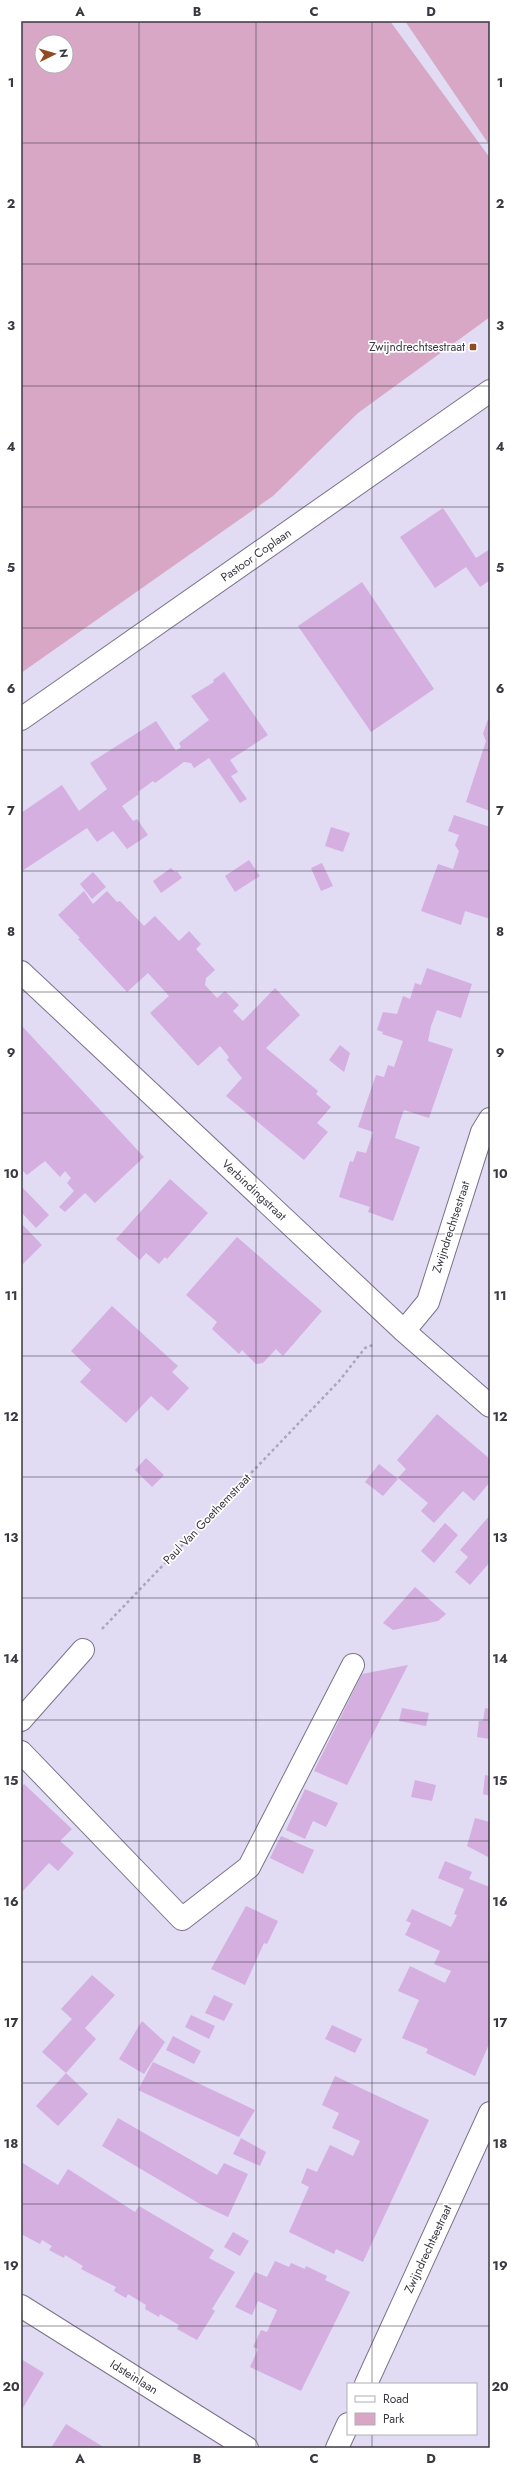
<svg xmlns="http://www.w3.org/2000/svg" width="511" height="2469" viewBox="0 0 511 2469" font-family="Jost,sans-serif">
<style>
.green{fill:#d8a7c6;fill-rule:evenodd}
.building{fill:#d5afe0}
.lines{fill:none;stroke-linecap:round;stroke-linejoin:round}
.minor-casing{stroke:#7a748b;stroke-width:24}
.path{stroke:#aba6ba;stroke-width:2.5;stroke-dasharray:3 3;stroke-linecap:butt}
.minor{stroke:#fff;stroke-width:22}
.grid{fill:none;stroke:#3a3841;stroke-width:1;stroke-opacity:0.55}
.poi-dot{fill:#904a24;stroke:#fff;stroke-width:1.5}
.labels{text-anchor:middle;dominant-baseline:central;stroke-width:3.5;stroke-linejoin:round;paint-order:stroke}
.poi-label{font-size:12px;fill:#3a3841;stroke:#fff;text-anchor:end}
.street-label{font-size:12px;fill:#3a3841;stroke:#fff}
.neatline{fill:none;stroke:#3a3841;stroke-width:1.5}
.grid-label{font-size:13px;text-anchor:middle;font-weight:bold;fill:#3a3841}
</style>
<rect width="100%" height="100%" fill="#e1dbf4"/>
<!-- green -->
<path class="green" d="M21,21H390L490,158V317L358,413L273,496L21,673ZM42,42H66V66H42Z
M405,21H490V146Z"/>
<!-- building -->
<path class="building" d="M443,508L476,558L490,549V580L480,587L466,567L435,588L400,537Z
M362,582L434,689L371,732L298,626Z
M224,672L268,735L230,760L238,772L231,776L247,799L240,803L209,758L194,768L191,763L184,762L155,783L153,781L138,792L139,794L122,806L133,821L137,819L148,835L127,849L113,831L97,842L87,828L22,871L21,813L62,785L79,811L107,789L90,763L156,721L176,751L181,747L179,743L209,720L191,696L214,682L213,680Z
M488,719H490V811L466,802L486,741L483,734Z
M454,815L490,827V919L465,911L461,925L421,911L438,864L453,869L459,851L455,845L459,835L448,831Z
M331,827L350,833L343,852L325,846Z
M249,860L260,876L235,892L225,876Z
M322,863L333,886L321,891L311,868Z
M171,868L175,872L177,871L182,878L161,893L153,881Z
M93,872L106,887L92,899L80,884Z
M84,891L93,904L107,891L117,902L120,901L144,926L155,916L179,941L189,931L201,944L196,949L215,970L206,978L205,985L217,998L225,991L239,1005L233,1011L243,1021L275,988L300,1015L266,1048L318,1091L316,1094L331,1107L317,1123L328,1132L304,1160L226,1096L242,1078L227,1060L229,1057L220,1046L198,1066L150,1013L169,996L148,973L127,992L78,939L80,938L58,915Z
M427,968L472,984L461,1018L437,1010L431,1026L428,1041L453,1049L429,1118L404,1110L399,1124L395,1138L420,1147L393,1221L368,1212L370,1207L339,1197L350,1161L353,1162L357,1151L366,1153L373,1132L358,1127L376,1075L384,1077L388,1065L394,1067L403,1041L382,1034L383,1032L377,1030L383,1012L397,1014L403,996L410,999L415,983L421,985Z
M21,1025L144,1157L95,1203L85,1193L65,1212L59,1207L74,1191L67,1183L71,1178L65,1171L60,1177L45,1161L27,1175L21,1169Z
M340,1045L350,1053L344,1072L329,1060Z
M170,1179L208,1213L167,1259L165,1257L159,1264L146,1253L140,1260L116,1239Z
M21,1186L49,1215L36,1228L21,1212Z
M21,1223L42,1245L21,1266Z
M237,1237L322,1311L283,1356L276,1349L263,1363L256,1364L242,1350L239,1354L212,1329L217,1322L186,1295Z
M112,1306L178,1366L172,1372L189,1388L168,1411L151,1396L126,1423L80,1382L91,1370L71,1351Z
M437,1414L490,1459V1482L474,1501L463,1491L434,1523L421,1511L428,1503L398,1478L406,1469L397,1460Z
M146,1458L164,1475L152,1487L135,1470Z
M379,1464L398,1479L383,1496L365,1482Z
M490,1515V1562L470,1585L455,1572L468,1557L460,1550Z
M445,1523L458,1535L434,1563L421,1551Z
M415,1587L446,1614L438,1621L393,1630L383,1623Z
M408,1665L347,1785L314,1771L362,1674Z
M402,1708L429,1713L426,1726L399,1721Z
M485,1708L490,1709V1739L477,1737L479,1721H483Z
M485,1775L490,1776V1796L483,1794Z
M415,1780L436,1785L432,1801L411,1797Z
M24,1784L72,1829L60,1841L74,1853L58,1871L49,1863L21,1893V1788Z
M305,1789L338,1803L326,1827L313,1821L305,1839L286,1830Z
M475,1818L490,1822V1858L467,1846Z
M281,1836L314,1850L303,1874L270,1858Z
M445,1861L472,1872L469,1879L490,1887V2042L475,2076L426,2053L428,2049L402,2038L419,2000L398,1991L410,1966L445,1983L451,1971L434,1964L440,1951L405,1935L411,1923L406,1921L412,1909L451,1927L457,1915L454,1914L464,1889L438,1878Z
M246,1906L278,1921L267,1944L264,1943L245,1985L211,1969Z
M92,1975L115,1995L85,2028L96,2039L66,2073L88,2094L58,2126L36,2106L66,2073L42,2052L72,2019L61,2009Z
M214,1995L233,2004L224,2021L205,2013Z
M191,2015L215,2026L209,2039L185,2027Z
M142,2021L165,2042L144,2074L119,2059Z
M332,2025L362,2039L355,2053L325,2039Z
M173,2036L201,2051L194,2064L166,2050Z
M153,2062L255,2110L239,2137L138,2090Z
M335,2076L429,2120L363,2262L336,2249L334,2254L289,2232L309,2187L301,2183L307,2168L317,2172L330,2145L353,2156L360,2141L332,2128L339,2113L322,2105Z
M118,2118L217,2175L224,2163L248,2174L228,2217L200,2204L102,2146Z
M241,2138L266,2152L260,2166L233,2154Z
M21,2162L58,2185L68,2169L135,2212L139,2206L214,2250L209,2258L235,2272L212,2309L215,2311L197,2340L177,2329L179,2325L160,2314L159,2317L145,2309L146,2305L128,2294L126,2298L114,2291L116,2287L81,2269L83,2266L65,2255L64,2258L49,2250L52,2246L42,2240L40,2244L21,2234Z
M233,2232L249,2241L240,2256L224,2247Z
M275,2261L289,2267L291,2263L305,2269L306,2266L327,2276L325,2280L350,2292L301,2391L250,2367L258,2349L253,2347L261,2330L267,2332L277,2310L258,2301L252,2315L235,2307L255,2272L267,2277Z
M21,2359L44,2373L21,2411Z
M66,2424L105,2448H51Z"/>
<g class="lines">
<defs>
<path id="minor" d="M21,719L490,391
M21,972L404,1331L490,1406
M404,1331L428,1302L482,1132L490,1119
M21,1720L83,1650
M21,1752L182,1919L249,1867L353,1665
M21,2306L247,2448
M366,2384L490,2113
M337,2448L348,2424"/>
</defs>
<!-- minor casing -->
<use href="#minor" class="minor-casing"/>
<!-- path -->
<path class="path" d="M102,1629L340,1380L365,1348L375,1344"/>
<!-- minor -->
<use href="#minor" class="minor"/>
</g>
<!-- grid -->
<path class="grid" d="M139,21V2448M256,21V2448M372,21V2384M21,143H490M21,264H490M21,386H490M21,507H490M21,628H490M21,750H490M21,871H490M21,992H490M21,1113H490M21,1234H490M21,1356H490M21,1477H490M21,1598H490M21,1720H490M21,1841H490M21,1962H490M21,2083H490M21,2204H490M21,2326H490M372,2434V2448"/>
<!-- markers -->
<rect class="poi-dot" x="469" y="343" width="8" height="8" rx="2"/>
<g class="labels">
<!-- poi labels -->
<g class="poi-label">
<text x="465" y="347">Zwijndrechtsestraat</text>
</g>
<!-- street labels -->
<g class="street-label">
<text transform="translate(256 555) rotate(-35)">Pastoor Coplaan</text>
<text transform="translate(254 1190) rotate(43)">Verbindingstraat</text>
<text transform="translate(451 1227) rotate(-72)">Zwijndrechtsestraat</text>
<text transform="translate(207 1519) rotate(-46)">Paul Van Goethemstraat</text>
<text transform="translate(428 2249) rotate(-65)">Zwijndrechtsestraat</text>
<text transform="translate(134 2377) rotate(32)">Idsteinlaan</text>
</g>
</g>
<!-- border -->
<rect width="511" height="2469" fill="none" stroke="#ffffff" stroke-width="44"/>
<!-- legend -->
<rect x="347" y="2383" width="130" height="52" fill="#ffffff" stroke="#b0afb3"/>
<rect x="355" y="2396" width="20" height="6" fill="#ffffff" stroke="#b0afb3"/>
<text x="383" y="2403" font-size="12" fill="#3a3841">Road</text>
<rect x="355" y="2413" width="20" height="12" fill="#d8a7c6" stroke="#b0afb3"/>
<text x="383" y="2423" font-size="12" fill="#3a3841">Park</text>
<!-- north arrow -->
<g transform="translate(54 54) rotate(85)"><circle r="19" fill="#ffffff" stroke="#b0afb3"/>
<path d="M0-3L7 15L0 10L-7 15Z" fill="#904a24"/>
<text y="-6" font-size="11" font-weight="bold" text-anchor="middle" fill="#3a3841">N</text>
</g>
<rect x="22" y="22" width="467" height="2425" class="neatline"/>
<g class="grid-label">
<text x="80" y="16">A</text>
<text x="197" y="16">B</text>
<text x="314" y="16">C</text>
<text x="431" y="16">D</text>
<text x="11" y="87">1</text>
<text x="500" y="87">1</text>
<text x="11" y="208">2</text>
<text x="500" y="208">2</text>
<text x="11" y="330">3</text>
<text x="500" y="330">3</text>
<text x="11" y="451">4</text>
<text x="500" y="451">4</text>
<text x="11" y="572">5</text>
<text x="500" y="572">5</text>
<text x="11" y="693">6</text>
<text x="500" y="693">6</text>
<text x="11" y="815">7</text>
<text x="500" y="815">7</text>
<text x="11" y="936">8</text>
<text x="500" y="936">8</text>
<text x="11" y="1057">9</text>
<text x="500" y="1057">9</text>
<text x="11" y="1178">10</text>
<text x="500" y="1178">10</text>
<text x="11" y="1300">11</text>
<text x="500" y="1300">11</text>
<text x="11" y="1421">12</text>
<text x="500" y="1421">12</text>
<text x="11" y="1542">13</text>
<text x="500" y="1542">13</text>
<text x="11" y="1663">14</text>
<text x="500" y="1663">14</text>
<text x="11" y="1785">15</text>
<text x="500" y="1785">15</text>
<text x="11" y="1906">16</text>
<text x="500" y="1906">16</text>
<text x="11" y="2027">17</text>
<text x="500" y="2027">17</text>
<text x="11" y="2148">18</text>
<text x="500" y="2148">18</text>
<text x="11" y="2270">19</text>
<text x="500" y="2270">19</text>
<text x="11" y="2391">20</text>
<text x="500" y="2391">20</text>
<text x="80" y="2463">A</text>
<text x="197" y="2463">B</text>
<text x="314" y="2463">C</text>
<text x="431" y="2463">D</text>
</g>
</svg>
